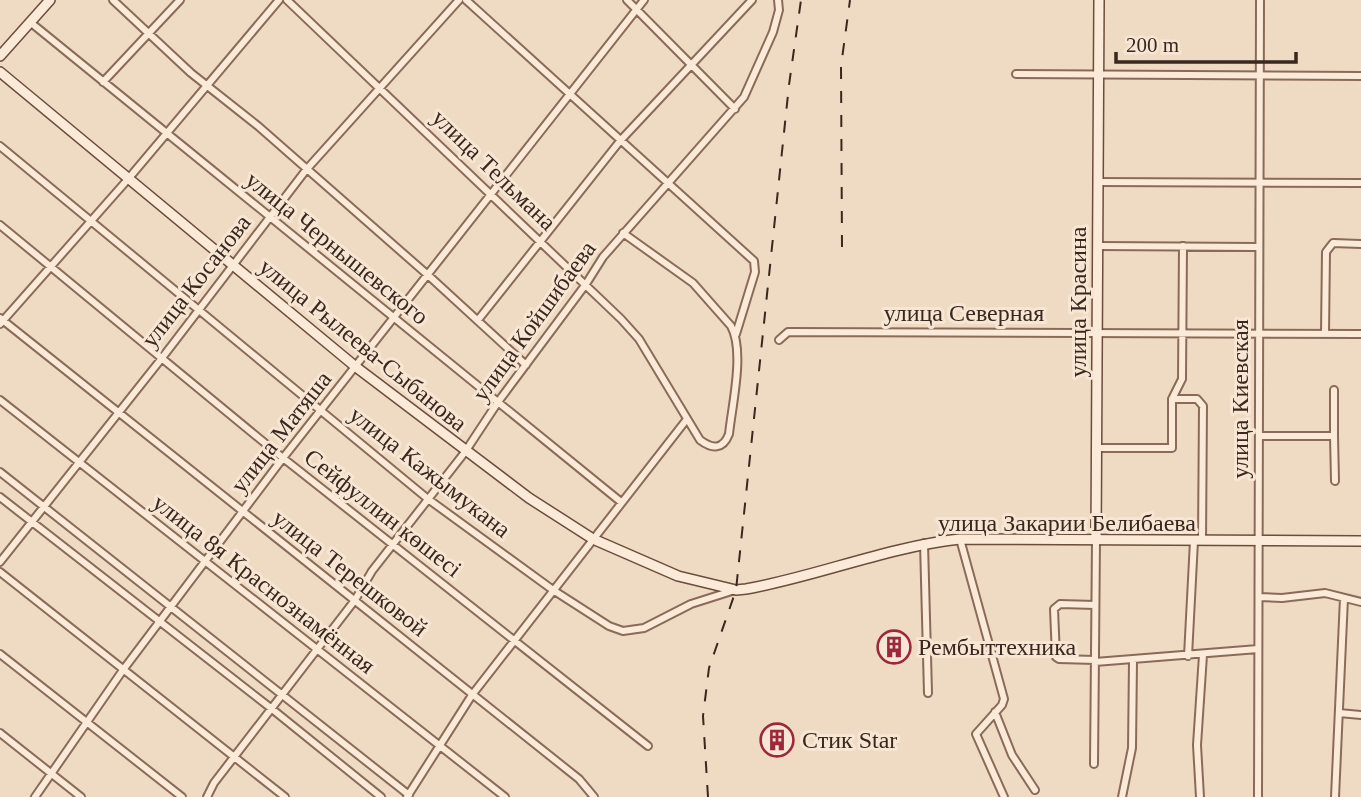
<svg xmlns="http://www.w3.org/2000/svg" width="1361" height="797" viewBox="0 0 1361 797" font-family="Georgia,serif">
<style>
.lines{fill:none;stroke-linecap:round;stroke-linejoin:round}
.street-casing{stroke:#8a6b59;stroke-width:10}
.secondary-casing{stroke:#6c4d3d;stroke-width:12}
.street{stroke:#faead7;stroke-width:6}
.secondary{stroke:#faead7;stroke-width:9}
.rail{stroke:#3a271e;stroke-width:2;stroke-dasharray:12 12;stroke-linecap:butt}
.labels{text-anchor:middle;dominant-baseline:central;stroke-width:6;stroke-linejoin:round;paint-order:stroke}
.street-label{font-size:24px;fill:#3a271e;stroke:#f6e6d3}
.poi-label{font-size:24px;fill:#3a271e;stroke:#f6e6d3;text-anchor:start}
</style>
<rect width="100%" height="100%" fill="#efdbc3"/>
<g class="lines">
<defs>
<path id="street" d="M113,0L191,73L258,126L429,276L526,365
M287,0L621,319L639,339L700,440C712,449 723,450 729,434C732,405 745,351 731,326L693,283L623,233
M466,0L754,261L755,272L736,334
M627,0L735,109
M30,22L621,502
M1016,74L1361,76
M103,82L180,0
M0,146L428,499L553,590L609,626L623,631L644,628L691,604L735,590
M1097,182L1361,183
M0,225L283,458L648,746
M1098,246L1258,247
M0,318L579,779L594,797
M478,320L620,141L752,0
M0,324L129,178L279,0
M1325,334L1326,252L1333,243L1361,244
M779,340L788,332L1361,334
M1172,399H1197L1203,406L1202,541
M0,400L505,797
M1260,436H1334V390
M1334,436L1335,481
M1097,448H1172V399L1182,379L1183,246
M0,472L409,795
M0,497L272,709L381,797
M960,539L1004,699L1002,705L976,734L1004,797
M924,543L928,693
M0,562L162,358L306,170L459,0
M0,572L285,797
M1259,597L1282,598L1325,593L1361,602
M0,654L182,797
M1188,656L1194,541
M1095,660L1059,659L1056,657L1054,609L1060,604L1095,605
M1095,662L1258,649
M995,712L1012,755L1035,790
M1339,713L1361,715
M0,733L81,797
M1094,764L1096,541
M35,797L123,670L283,458L644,0
M207,797L214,783L355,600L372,571L465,452L498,402L586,284L603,257L744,97L773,32L779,10L778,0
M407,797L472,695L687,419
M1122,797L1132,748L1133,661
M1200,797L1197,745L1203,655
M1258,797L1260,0
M1335,797L1344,598"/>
<path id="secondary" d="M0,56L50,0
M0,72L356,367L529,498L593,539L678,576L736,590L746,589C818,576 887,547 960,539L1361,541
M1096,541L1099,0"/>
</defs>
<!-- street casing -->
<use href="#street" class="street-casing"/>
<!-- secondary casing -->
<use href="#secondary" class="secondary-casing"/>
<!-- street -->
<use href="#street" class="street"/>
<!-- secondary -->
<use href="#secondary" class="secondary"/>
<!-- rail -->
<path class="rail" d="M842,247L841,66L850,0
M708,797L703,716L709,668L736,590L789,85L801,0"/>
</g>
<!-- icons -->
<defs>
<symbol id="building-ring" viewBox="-11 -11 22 22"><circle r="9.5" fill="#f6e6d3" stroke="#9b283b" stroke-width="1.5"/><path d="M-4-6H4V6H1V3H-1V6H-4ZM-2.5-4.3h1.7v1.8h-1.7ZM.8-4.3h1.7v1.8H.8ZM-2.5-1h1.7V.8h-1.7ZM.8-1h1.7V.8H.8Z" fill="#9b283b"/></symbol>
</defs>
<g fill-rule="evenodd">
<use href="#building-ring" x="875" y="628" width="38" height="38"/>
<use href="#building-ring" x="758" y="721" width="38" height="38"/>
</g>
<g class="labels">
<!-- street labels -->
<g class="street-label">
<text transform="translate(494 170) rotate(44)">улица Тельмана</text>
<text transform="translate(337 248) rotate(39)">улица Чернышевского</text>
<text transform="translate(196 281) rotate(-52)">улица Косанова</text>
<text transform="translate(1078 302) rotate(-90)">улица Красина</text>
<text x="964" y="313">улица Северная</text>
<text transform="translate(534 321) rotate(-54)">улица Койшибаева</text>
<text transform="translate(363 345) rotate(39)">улица Рылеева-Сыбанова</text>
<text transform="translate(1240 399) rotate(-90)">улица Киевская</text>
<text transform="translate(281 432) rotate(-52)">улица Матяша</text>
<text transform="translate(430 472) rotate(38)">улица Кажымукана</text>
<text transform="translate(383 513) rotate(38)">Сейфуллин көшесі</text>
<text x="1067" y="523">улица Закарии Белибаева</text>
<text transform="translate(350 573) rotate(38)">улица Терешковой</text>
<text transform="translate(264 584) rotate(38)">улица 8я Краснознамённая</text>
</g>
<!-- poi labels -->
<g class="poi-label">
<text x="918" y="647">Рембыттехника</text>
<text x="802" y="740">Стик Star</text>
</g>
</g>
<!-- scale -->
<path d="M1116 52v10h180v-10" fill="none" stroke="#3a271e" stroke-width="3.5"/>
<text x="1126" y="52" font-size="21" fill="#3a271e" stroke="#f6e6d3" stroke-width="5" paint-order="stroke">200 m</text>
</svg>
